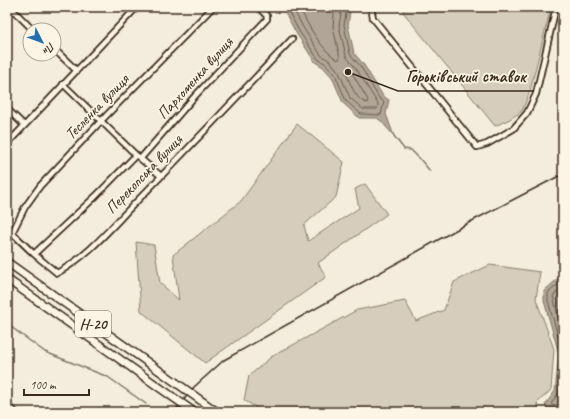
<svg xmlns="http://www.w3.org/2000/svg" width="570" height="419" viewBox="0 0 570 419" font-family="Caveat,sans-serif">
<style>
.green{fill:#d6cdbd;stroke:#887c6e}
.water{fill:#b0a596;stroke:#817466}
.lines{fill:none;stroke-linecap:round;stroke-linejoin:round}
.shore{stroke:#6a5b4e;stroke-width:1}
.stream{stroke:#817466;stroke-width:1.5}
.street-casing{stroke:#3b2a1e;stroke-width:8}
.primary-casing{stroke:#3b2a1e;stroke-width:10}
.street{stroke:#fcf5e5;stroke-width:4.5}
.primary{stroke:#fcf5e5;stroke-width:7}
.rail{stroke:#3b2a1e;stroke-width:1.5}
.primary-bridge-casing{stroke:#3b2a1e;stroke-width:10;stroke-linecap:butt}
.primary-bridge{stroke:#fcf5e5;stroke-width:7}
.labels{text-anchor:middle;dominant-baseline:central;stroke-width:3.5;stroke-linejoin:round;paint-order:stroke}
.shield{fill:#fcf5e5;stroke:#75675a;stroke-width:1}
.shield-label{font-size:15px;font-weight:bold;fill:#3b2a1e}
.street-label{font-size:16px;fill:#3b2a1e;stroke:#fcf5e5}
.leader{fill:none;stroke:#3b2a1e;stroke-width:1.5}
.callout-dot{fill:#3b2a1e;stroke:#fcf5e5;stroke-width:1.5}
.callout-label{font-size:17px;text-anchor:middle;font-weight:bold;fill:#3b2a1e;stroke:#fcf5e5;stroke-width:3.5;stroke-linejoin:round;paint-order:stroke}
</style>
<rect width="100%" height="100%" fill="#f4eddd"/>
<filter id="ink" filterUnits="userSpaceOnUse"><feTurbulence type="fractalNoise" baseFrequency=".025" numOctaves="2"/><feDisplacementMap in="SourceGraphic" scale="8" xChannelSelector="R" yChannelSelector="G"/><feConvolveMatrix kernelMatrix="1 2 1 2 8 2 1 2 1" color-interpolation-filters="sRGB"/></filter>
<g filter="url(#ink)">
<!-- green -->
<path class="green" d="M404,7H551L530,91L522,111L510,119L495,126L403,12Z
M297,124L344,162L336,197L304,225L308,241L359,208L355,189L365,184L387,214L318,263L326,277L205,363L141,311L136,242L154,245L160,283L179,300L173,255L241,201Z
M490,265L540,272L536,299L554,349L551,390L537,403L539,412H263L244,400L249,376L271,357L357,310L405,301L416,321L444,310L454,282Z"/>
<!-- water -->
<path class="water" d="M282,7H348L350,12L348,25L354,53L364,65L383,96L389,100L386,114L394,136L381,121L377,118H359L343,103L332,77L323,67L315,62L296,33Z
M563,274V406C558,408 554,412 549,412L545,405L555,391L559,354L544,301V291Z"/>
<g class="lines">
<!-- shore -->
<path class="shore" d="M286,7L299,31L318,59L326,64L335,74L346,101L361,114L381,115L384,102L379,98L361,67L350,54L344,25L346,13L344,7
M292,7L304,29L321,55L330,61L339,72L350,98L363,109H377L378,104L357,70L346,56L339,26L341,14L339,7
M299,7C309,26 320,49 338,60L340,58L333,27L334,15L333,7
M348,71L352,73L368,100L367,103C355,100 351,84 346,73Z
M563,280L548,293V301L563,354L559,392L551,404L553,406L563,403
M563,286L553,296L563,336"/>
<!-- stream -->
<path class="stream" d="M394,136L404,149L411,150L420,159L430,171
M7,324L45,352L108,377L146,404"/>
<defs>
<path id="street" d="M10,7L33,30
M371,7L373,18L477,147L487,144L513,129L527,113L536,94L556,7
M54,49L76,70
M63,84L136,155L161,176
M7,109L24,125
M7,144L137,7
M141,158L195,96L267,19V16L258,7
M7,228L34,254L57,273C89,256 113,225 138,200C190,147 241,93 292,39
M12,233L25,207L40,186L101,121L213,7
M34,254L96,196L136,155"/>
<path id="primary" d="M7,262L178,384
M7,279L170,395
M203,402L217,412"/>
</defs>
<!-- street casing -->
<use href="#street" class="street-casing"/>
<!-- primary casing -->
<use href="#primary" class="primary-casing"/>
<!-- street -->
<use href="#street" class="street"/>
<!-- primary -->
<use href="#primary" class="primary"/>
<!-- rail -->
<path class="rail" d="M7,402L21,412
M174,412L194,387L224,360L470,222L563,174"/>
<defs>
<path id="primary-bridge" d="M178,384L203,402
M170,395L194,412"/>
</defs>
<!-- primary-bridge casing -->
<use href="#primary-bridge" class="primary-bridge-casing"/>
<!-- primary-bridge -->
<use href="#primary-bridge" class="primary-bridge"/>
</g>
</g>
<g class="labels">
<!-- shield labels -->
<rect class="shield" x="75" y="311" width="36" height="26" rx="3"/>
<g class="shield-label">
<text x="93" y="324">Н-20</text>
</g>
<!-- street labels -->
<g class="street-label">
<text transform="translate(195 78) rotate(-48)">Пархоменка вулиця</text>
<text transform="translate(97 107) rotate(-46)">Тесленка вулиця</text>
<text transform="translate(144 174) rotate(-46)">Перекопська вулиця</text>
</g>
</g>
<!-- callouts -->
<path class="leader" d="M348 72L398 91H534"/>
<circle class="callout-dot" cx="348" cy="72" r="4"/>
<g class="callout-label">
<text x="466" y="82">Горьківський ставок</text>
</g>
<!-- margin -->
<rect width="570" height="419" fill="none" stroke="#fcf5e5" stroke-width="24"/>
<rect x="12" y="12" width="546" height="395" fill="none" stroke="#3b2a1e" stroke-width="1.5" filter="url(#ink)"/>
<!-- north arrow -->
<g transform="translate(42 42) rotate(132)"><circle r="19" fill="#fcf5e5" stroke="#afa495"/>
<path d="M0-3L7 15L0 10L-7 15Z" fill="#1f6fb2"/>
<text y="-6" font-size="11" font-weight="bold" text-anchor="middle" fill="#3b2a1e">Пн</text>
</g>
<!-- scale -->
<path d="M24 389v6h65v-6" fill="none" stroke="#3b2a1e" stroke-width="2"/>
<text x="30" y="389" font-size="12" fill="#3b2a1e" stroke="#fcf5e5" stroke-width="3" paint-order="stroke">100 m</text>
</svg>
